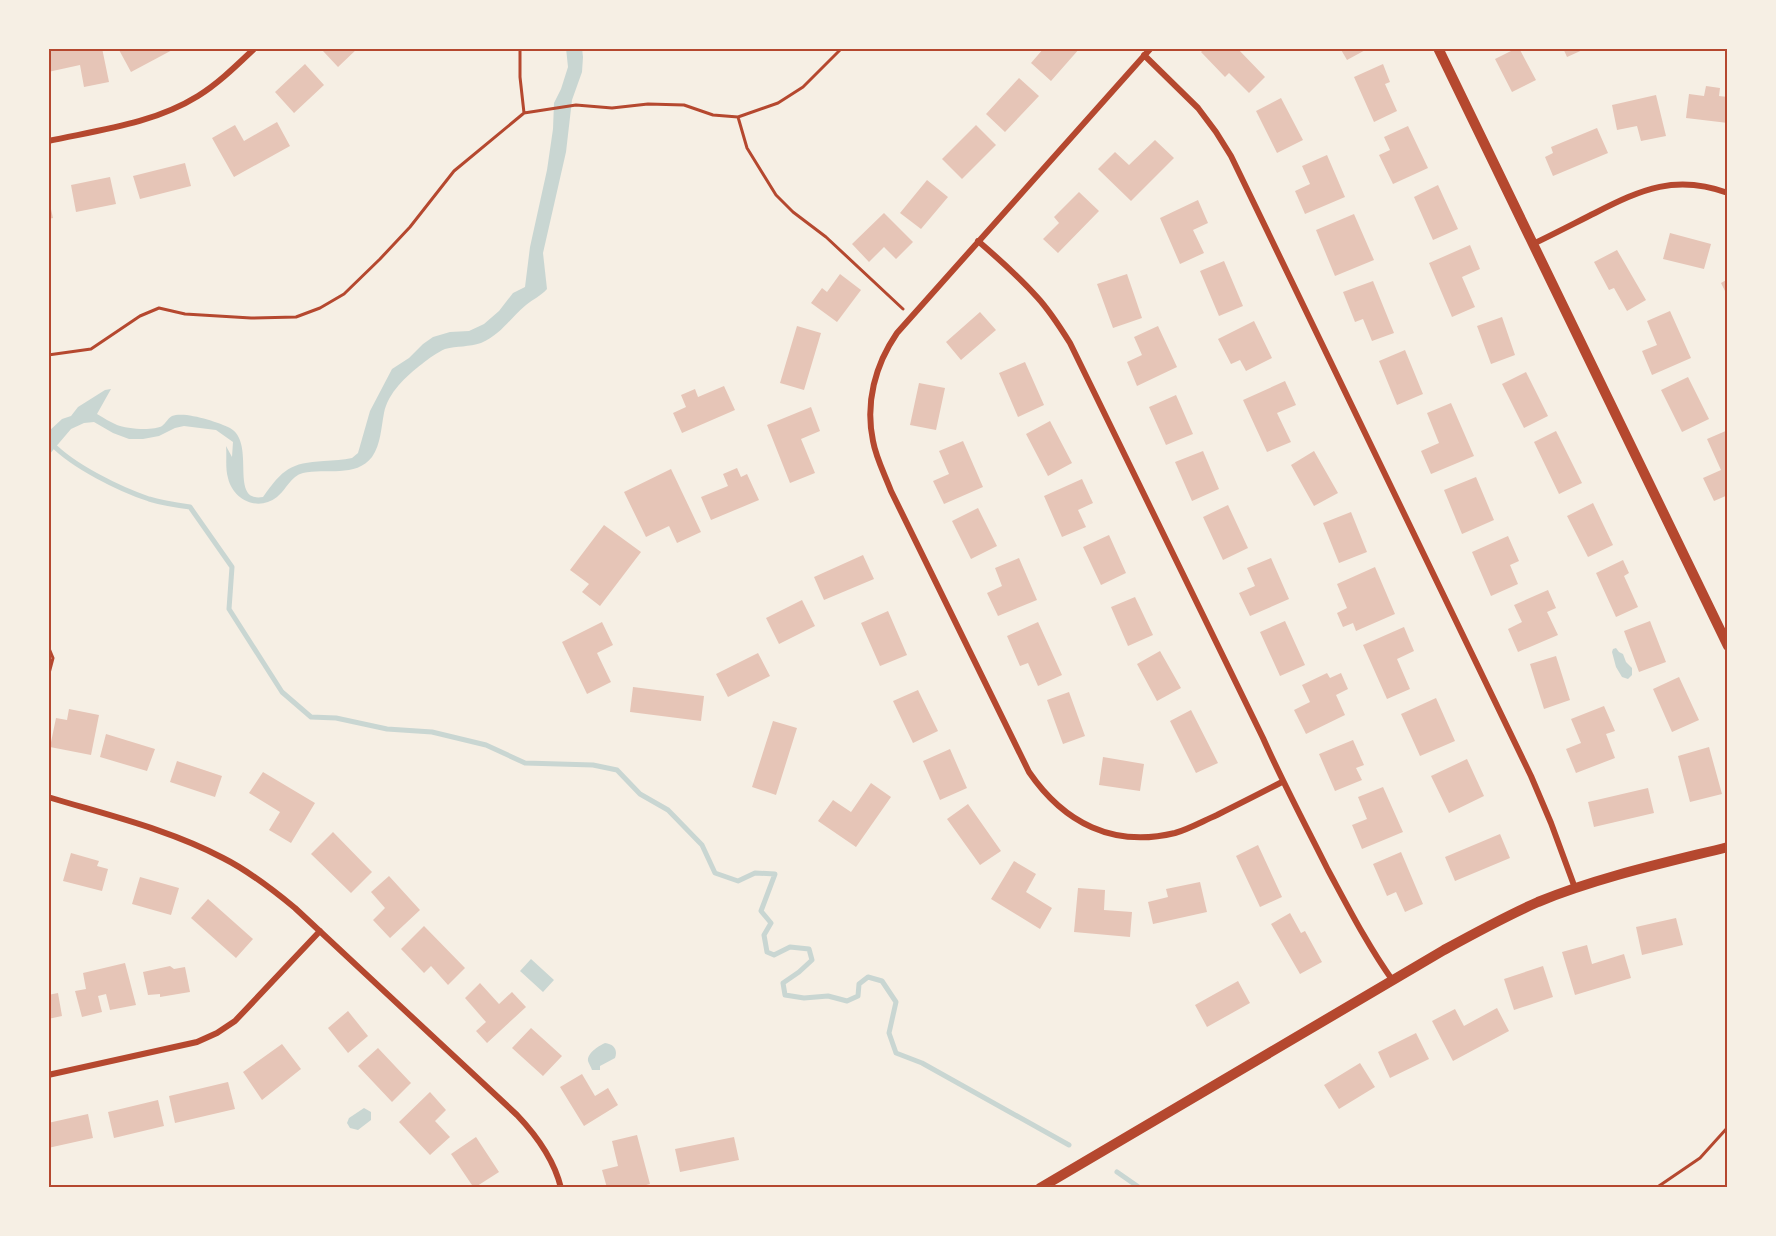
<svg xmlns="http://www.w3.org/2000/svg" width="1776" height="1236" viewBox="0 0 1776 1236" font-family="Literata,serif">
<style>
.water{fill:#c9d6d2}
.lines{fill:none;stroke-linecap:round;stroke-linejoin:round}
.stream{stroke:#c9d6d2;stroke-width:5}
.building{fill:#e6c5b7}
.path{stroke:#b5482f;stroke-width:3}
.minor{stroke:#b5482f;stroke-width:6}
.tertiary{stroke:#b5482f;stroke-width:10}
.neatline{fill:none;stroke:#b5482f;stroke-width:2}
</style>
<rect width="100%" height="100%" fill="#f6efe4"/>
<!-- water -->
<path class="water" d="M566,48H582L583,57L582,72L572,100L566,152L543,253L547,289C541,296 533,299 526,305C509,319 502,334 481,343C469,347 457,346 445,349C438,352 428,359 422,364C406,376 388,393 384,413C381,428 381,444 372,457C356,478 325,468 303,473C291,476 286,490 277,497C258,512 233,500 228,478C225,468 227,456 226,446L232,457L233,442L216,430L184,426L175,428L159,436L143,439H129L113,433L94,422L84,423L71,429L48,456V432L62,419L71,416L78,407L105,390L111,389L97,414C104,418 110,422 117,425C126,429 154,431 162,426C166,423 168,418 172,416C185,411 218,422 230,428C257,443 228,503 263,497C283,469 290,463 324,461C334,460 343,460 352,458L358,453L370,411L392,369L409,358L423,344L433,337L450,332L469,331L484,324L499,311L513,293L525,287L530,247L547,170L553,129L554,103L561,89L568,67Z
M1616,648L1619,652L1623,654L1626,662L1632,668V675L1628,679L1622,677L1616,667L1612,652L1613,649Z
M531,959L554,980L543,992L520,971Z
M605,1043C614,1044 618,1050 615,1058L600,1066V1070H592C591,1067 589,1064 588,1061C587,1053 600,1045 605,1043Z
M364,1108L371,1112V1120L358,1130L350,1128L347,1123L349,1118Z"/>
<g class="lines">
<!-- stream -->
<path class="stream" d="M52,444C73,466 119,489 149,499C162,503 176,505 190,507L232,567L229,609L282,692L311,717L336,718L387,729L432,732L486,745L525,763L593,765L617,770L640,794L668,810L702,845L715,873L738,881L755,873L775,874L761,911L771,923L764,935L767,952L774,955L790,947L809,949L812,960L799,972L783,983L785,995L804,998L828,996L847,1001L858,996L859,984L868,977L882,981L896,1002L889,1033L896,1053L922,1063L1069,1145
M1117,1172L1140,1188"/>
</g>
<!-- building -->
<path class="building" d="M48,48H102L109,82L84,87L80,65L48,72Z
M118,48H176L131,72Z
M326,48H358L338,67L323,51Z
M1044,48H1080L1051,81L1031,63Z
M1205,48H1237L1265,77L1249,93L1229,73L1225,77L1201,52Z
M1340,48H1369L1347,60Z
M1517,48H1519L1536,80L1512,92L1495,59Z
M1563,48H1587L1567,57Z
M305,64L324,85L294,113L275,92Z
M1383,64L1390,82L1385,84L1397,111L1374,122L1354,77Z
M1019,78L1039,96L1005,132L986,114Z
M1706,86L1720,88L1719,96L1728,97V123L1686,118L1689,94L1704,96Z
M1656,95L1666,136L1641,141L1637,126L1617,130L1612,105Z
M1281,98L1303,140L1277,153L1256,111Z
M277,122L290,146L234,177L212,138L235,125L244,141Z
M976,125L996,145L962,179L942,159Z
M1408,126L1428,168L1393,184L1379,155L1390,150L1384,137Z
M1597,128L1608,153L1553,176L1545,157L1553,153L1551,147Z
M1155,140L1174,158L1131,201L1098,169L1115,152L1129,165Z
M1327,155L1345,197L1305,214L1295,191L1310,184L1302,166Z
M185,163L191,186L140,199L133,176Z
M110,177L116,204L76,212L71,185Z
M927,180L948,197L921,229L900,213Z
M1438,185L1458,229L1433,240L1414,197Z
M1079,192L1099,211L1058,253L1043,239L1059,223L1054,217Z
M48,196L53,218L48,219Z
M1198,200L1208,223L1193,230L1204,253L1180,264L1160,218Z
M884,213L913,242L896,259L884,247L869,262L852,244Z
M1354,214L1374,260L1335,276L1316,230Z
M1670,233L1711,244L1704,269L1663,259Z
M1470,245L1480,269L1462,277L1475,307L1452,317L1429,263Z
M1617,250L1646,300L1627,311L1614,288L1609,290L1594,262Z
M1224,261L1243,306L1219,316L1200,271Z
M840,274L861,290L837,322L811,303L822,288L827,292Z
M1127,274L1142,318L1113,328L1097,284Z
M1728,279V297L1721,283Z
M1373,281L1394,333L1372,341L1363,319L1355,322L1343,292Z
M1670,311L1691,358L1652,375L1642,351L1657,345L1647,321Z
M980,312L996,330L961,360L946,342Z
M1502,317L1515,355L1491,364L1477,326Z
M1254,321L1272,358L1246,371L1240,360L1231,364L1218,339Z
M797,326L821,333L804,390L780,383Z
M1158,326L1177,367L1137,386L1127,362L1142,355L1134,337Z
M1405,350L1423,394L1397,405L1379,361Z
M1025,362L1044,405L1018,417L999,373Z
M1526,372L1548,416L1524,428L1502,384Z
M1688,377L1709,419L1682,432L1661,390Z
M1285,381L1296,405L1277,413L1291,442L1267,452L1243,400Z
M919,383L945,388L936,430L910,425Z
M724,386L735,410L682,433L673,413L686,407L681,395L695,389L698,397Z
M1176,395L1193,434L1166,445L1149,407Z
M1451,403L1474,456L1431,474L1421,451L1439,443L1427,413Z
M811,407L820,431L801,439L815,473L790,483L767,425Z
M1050,421L1072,463L1048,476L1026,434Z
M1728,430V495L1714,501L1703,478L1721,470L1707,439Z
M1556,431L1582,483L1559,494L1534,442Z
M963,441L983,487L944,504L933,481L949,474L939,451Z
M1203,451L1219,489L1192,501L1175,462Z
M1314,451L1338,493L1314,506L1291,465Z
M737,468L741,477L747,474L759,500L711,520L701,497L728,486L723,474Z
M671,469L701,532L677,543L669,526L646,537L624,492Z
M1476,477L1494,520L1462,534L1444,490Z
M1082,479L1093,503L1078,510L1086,527L1062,537L1044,496Z
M1593,503L1613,545L1588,557L1567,516Z
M1228,505L1248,548L1223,560L1203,517Z
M978,508L997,546L971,559L952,521Z
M1351,512L1367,552L1339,563L1323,523Z
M604,525L641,552L600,606L582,592L589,584L570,570Z
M1109,535L1126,573L1101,585L1083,547Z
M1508,536L1519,561L1510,565L1518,584L1491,596L1472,552Z
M863,555L874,579L824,600L814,577Z
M1019,558L1037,600L998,616L987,593L1002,586L995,568Z
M1271,558L1289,599L1250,616L1239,593L1255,586L1247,568Z
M1623,560L1629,573L1624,576L1638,607L1616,617L1596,573Z
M1375,567L1395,614L1356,631L1353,623L1343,627L1337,613L1347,608L1337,584Z
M1548,590L1556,608L1547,612L1558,635L1518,652L1508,629L1522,622L1514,605Z
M1135,597L1153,635L1128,646L1111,607Z
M802,600L815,626L779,644L766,618Z
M888,611L907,655L880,666L861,623Z
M1285,621L1305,665L1280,676L1260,632Z
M1650,621L1666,662L1639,672L1624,631Z
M602,622L613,645L597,653L611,682L587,694L562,642Z
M1038,622L1062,675L1038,686L1028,663L1020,666L1007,636Z
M1404,627L1414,651L1397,659L1410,689L1387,699L1363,645Z
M1160,651L1181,688L1157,701L1137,664Z
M758,653L770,676L728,697L716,674Z
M1556,656L1570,700L1544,709L1530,664Z
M1327,673L1330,678L1341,673L1348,689L1336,695L1345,715L1306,734L1294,710L1310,702L1302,685Z
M1679,677L1699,720L1672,732L1653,689Z
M633,687L704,696L701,721L630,712Z
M918,690L938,731L913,743L893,701Z
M1069,692L1085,736L1063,744L1047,700Z
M1436,698L1455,741L1420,756L1401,714Z
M1604,706L1615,731L1606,734L1615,758L1576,773L1566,749L1581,743L1571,719Z
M69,709L99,715L91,755L50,747L56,718L67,720Z
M1191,710L1218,763L1196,773L1170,721Z
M773,721L797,728L776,795L752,787Z
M106,734L155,749L147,771L100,757Z
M1353,740L1364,765L1356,768L1362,780L1335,791L1319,754Z
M1709,747L1722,794L1690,802L1678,756Z
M950,749L967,788L940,800L923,761Z
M1103,757L1144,764L1140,791L1099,785Z
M1467,759L1484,796L1449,813L1431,776Z
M177,761L222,776L215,797L170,782Z
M263,772L315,803L291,843L269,830L280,812L249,793Z
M871,783L891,797L856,847L818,821L833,800L851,812Z
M1383,787L1403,832L1362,849L1352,825L1367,819L1358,797Z
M1648,788L1654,813L1594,827L1588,802Z
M968,804L1001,851L980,865L947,819Z
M333,832L372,872L351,893L311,854Z
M1500,834L1510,858L1455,881L1445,857Z
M1258,845L1282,897L1260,907L1236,856Z
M1401,852L1423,904L1405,912L1396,892L1387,896L1373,864Z
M71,853L99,861L97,866L108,869L102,891L63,881Z
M1014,861L1036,874L1026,892L1052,908L1040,929L991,899Z
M389,876L420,910L390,938L373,920L385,908L371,892Z
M140,877L179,888L171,915L132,904Z
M1200,882L1207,912L1153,924L1148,902L1168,897L1166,889Z
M1078,888L1105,890L1104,910L1132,912L1130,937L1074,932Z
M208,899L253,939L236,958L191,918Z
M1290,913L1301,933L1305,931L1322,962L1300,974L1271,924Z
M1676,918L1683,945L1642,955L1636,927Z
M424,926L465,968L448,985L431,966L424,973L401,949Z
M1587,945L1592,964L1624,954L1631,978L1575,995L1562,952Z
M125,963L136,1005L110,1010L106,994L98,996L102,1012L82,1017L75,991L86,989L83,973Z
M170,966L174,969L185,967L190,992L160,997V994L148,995L143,972Z
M1543,966L1553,997L1514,1010L1504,979Z
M1238,981L1250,1003L1207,1027L1195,1005Z
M480,983L499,1004L512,992L526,1007L487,1043L476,1031L486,1022L465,998Z
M58,993L62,1016L48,1019V995Z
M1497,1008L1509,1031L1453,1061L1432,1021L1455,1009L1464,1026Z
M348,1011L368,1036L348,1053L328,1028Z
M531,1028L562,1056L543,1076L512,1048Z
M1416,1033L1429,1059L1390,1078L1378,1052Z
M282,1044L301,1069L262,1100L243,1072Z
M378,1048L411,1083L392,1102L358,1066Z
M1360,1063L1375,1087L1339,1109L1324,1085Z
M582,1074L595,1096L608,1088L618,1105L584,1126L560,1087Z
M228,1082L235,1109L175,1123L169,1096Z
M430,1092L446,1110L435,1121L450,1137L430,1155L399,1122Z
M158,1100L164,1126L114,1138L108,1112Z
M88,1114L93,1138L48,1148V1123Z
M637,1135L650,1184L635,1188H607L602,1170L618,1166L612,1141Z
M476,1137L499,1172L474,1188L451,1154Z
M734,1137L739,1160L680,1172L675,1149Z"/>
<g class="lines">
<!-- path -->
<path class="path" d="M520,48V77L524,113
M738,117L747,148L776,195L793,212L826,237L903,309
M48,355L91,349L140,316L159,308L185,314L251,318L296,317L320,308L344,294L380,259L410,227L454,171L524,113L576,105L612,108L648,104L684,105L713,115L738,117L778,103L803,87L842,48
M48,646L53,658L48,677
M1656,1188L1700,1158L1728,1127"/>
<!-- minor -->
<path class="minor" d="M1151,48L897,333C875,365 865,403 873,441C876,458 885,475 891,491L1029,772C1064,823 1113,848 1175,833C1189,829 1203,821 1217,815C1239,804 1261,793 1282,782
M1144,55L1198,108L1216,132L1231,156L1531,776L1551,823L1575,888
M48,141C99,130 153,124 198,96C219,83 237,65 255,48
M978,241C999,259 1019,277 1037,297C1050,311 1060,327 1070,343L1263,738C1283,783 1306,826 1328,870C1348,907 1368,946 1393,981
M1533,244C1554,234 1575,223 1595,213C1642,189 1676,174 1728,193
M48,797C107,815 168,829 223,858C249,871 272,889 295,908L517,1115C537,1136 554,1159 561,1188
M48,1075L197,1042L217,1033L235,1021L320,931"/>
<!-- tertiary -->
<path class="tertiary" d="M1438,48L1728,646
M1040,1188L1444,950C1475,933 1506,916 1538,902C1599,877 1664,863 1728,847"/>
</g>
<!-- border -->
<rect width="1776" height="1236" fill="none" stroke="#f6efe4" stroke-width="99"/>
<rect x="50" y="50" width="1676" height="1136" class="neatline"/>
</svg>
